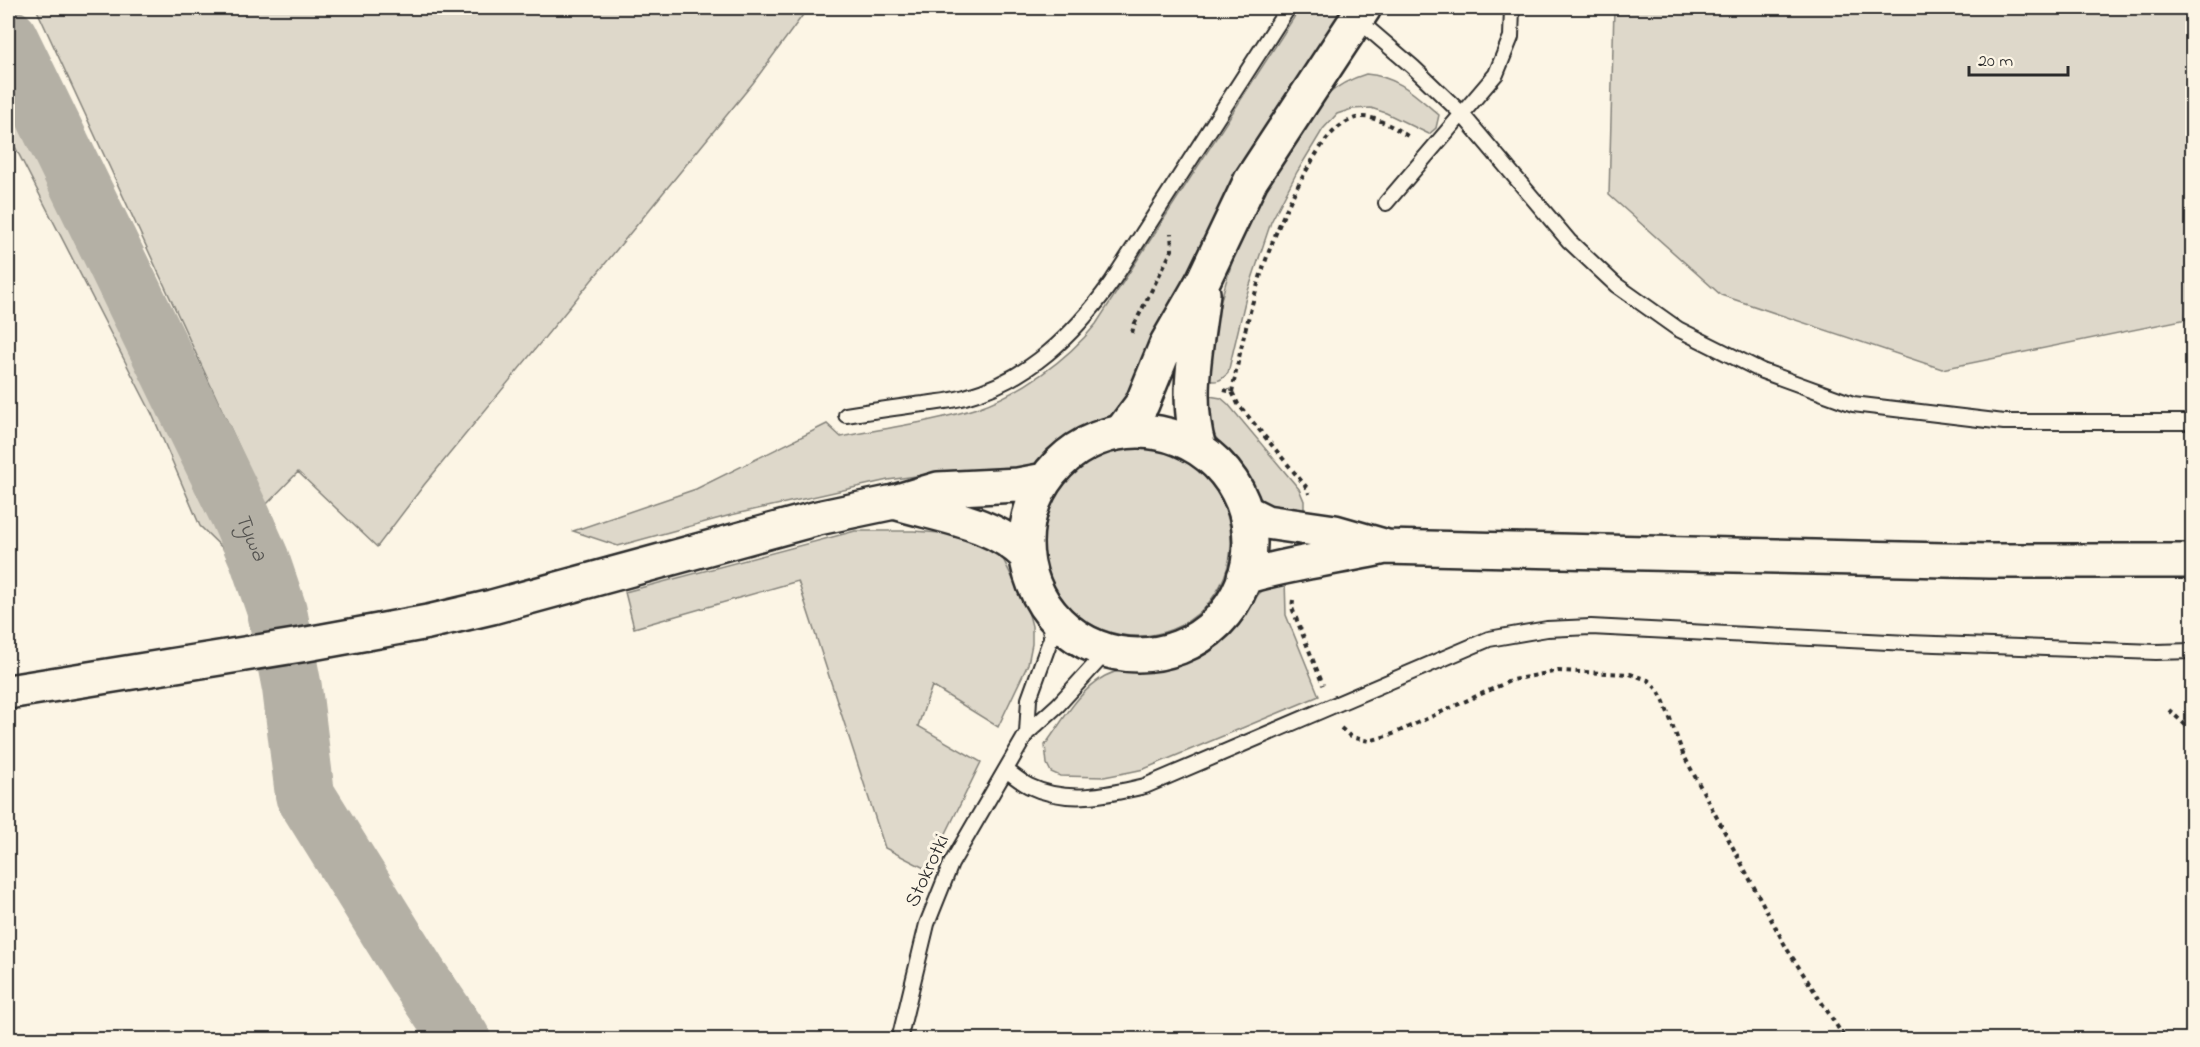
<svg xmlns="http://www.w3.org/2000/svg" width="2200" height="1047" viewBox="0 0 2200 1047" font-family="'Indie Flower',sans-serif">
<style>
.green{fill:#ded8ca;stroke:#84827a;stroke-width:1.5}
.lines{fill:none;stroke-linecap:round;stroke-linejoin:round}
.river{stroke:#b4b0a5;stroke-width:60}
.service-casing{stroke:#2b2b2b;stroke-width:18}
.tertiary-casing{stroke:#2b2b2b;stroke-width:38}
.primary-casing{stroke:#2b2b2b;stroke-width:38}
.path{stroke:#2b2b2b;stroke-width:4;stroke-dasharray:4.5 4.5;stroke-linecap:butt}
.service{stroke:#fcf5e5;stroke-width:14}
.tertiary{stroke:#fcf5e5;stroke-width:33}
.primary{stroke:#fcf5e5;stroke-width:33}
.labels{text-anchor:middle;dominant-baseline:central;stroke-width:6;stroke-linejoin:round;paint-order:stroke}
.street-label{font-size:21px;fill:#2b2b2b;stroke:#fcf5e5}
.water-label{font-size:22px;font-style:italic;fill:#545350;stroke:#fcf5e5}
</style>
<rect width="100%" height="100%" fill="#fcf5e5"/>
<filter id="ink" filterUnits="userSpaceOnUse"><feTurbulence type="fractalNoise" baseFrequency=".0167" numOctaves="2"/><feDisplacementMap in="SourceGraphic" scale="12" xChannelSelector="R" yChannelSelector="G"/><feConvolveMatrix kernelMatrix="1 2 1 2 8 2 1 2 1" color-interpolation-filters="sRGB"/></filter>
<g filter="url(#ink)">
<!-- green -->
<path class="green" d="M36,8H808L753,83L424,485L377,547L298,472L266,505Z
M1300,8H1345L1263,129L1231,184L1153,339L1148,360L1119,411L1067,440L1045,458L1026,468L1013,471L930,474L888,480L731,515L618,546L573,531L696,489L827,424L841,437C886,428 933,422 977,408C1021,393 1067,360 1096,324Z
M1614,8H2192V318L1942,369L1721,295L1609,195Z
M1366,74C1399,77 1414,94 1439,115L1436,128L1429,134L1386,113L1371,108L1352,109L1337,114L1323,129L1297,172L1271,222L1246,297L1228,373C1220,382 1216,382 1205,380C1211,343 1218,307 1229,272C1243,225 1268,182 1295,141C1317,107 1324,87 1366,74Z
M8,79L63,182L248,573L200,526L152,414L8,133Z
M1203,395L1221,398L1228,404L1299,489L1304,501V513L1275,509L1263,501L1254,491L1212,432Z
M1043 542a94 94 0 1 1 188 0a94 94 0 1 1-188 0Z
M855,531H913L968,535L990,546L1003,559L1027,607L1032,626V644L1028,664L998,727L932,686L918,726L981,762L928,870L885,848L798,581L634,628L625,592Z
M1285,579L1286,615L1319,696L1144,769L1130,772L1104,777L1060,776L1051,772L1047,764L1045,745C1062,722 1079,690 1105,676C1122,667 1141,670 1159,667C1174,665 1190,659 1202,650C1214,643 1224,634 1234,624C1251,604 1257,588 1285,579Z"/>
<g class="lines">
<!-- river -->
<path class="river" id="s1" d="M8,38L240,515L259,558L277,611L292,688L305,795L419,978L461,1040"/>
<defs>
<path id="service" d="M1357,19L1413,67L1461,113L1569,241L1616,285L1678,329L1762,371L1853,404L2004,422H2192
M1386,203L1496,74L1511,37L1512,8
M846,415C872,411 898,407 924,404C937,402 952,401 965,397C1028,380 1074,335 1111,283L1288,8
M1027,733L1029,699L1051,638L1049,610
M1006,770C1013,775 1021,782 1029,786C1066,804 1107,795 1145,786L1489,639L1547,629L1591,627L1908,643L2156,652L2192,651
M899,1040L927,924L951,864L1027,733L1058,705L1108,650"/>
<path id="tertiary" d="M1121,432L1142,404L1167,343L1204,279L1251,180L1364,8
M1199,448C1184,395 1197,346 1203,293"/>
<path id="primary" d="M1026 543a112 112 0 1 1 224 0a112 112 0 1 1-224 0Z
M894,502C940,516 992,521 1027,556
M1246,512L1266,522L1335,532L1384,546
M1244,577C1291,563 1338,558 1385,547L1989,561H2192
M8,692L307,644L428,622L492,607L818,518L894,502L938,489L1018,485L1045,480"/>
</defs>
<!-- service casing -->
<use href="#service" class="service-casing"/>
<!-- tertiary casing -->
<use href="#tertiary" class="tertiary-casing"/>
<!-- primary casing -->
<use href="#primary" class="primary-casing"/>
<!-- path -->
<path class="path" d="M1132,333L1134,325L1172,250L1171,233
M1224,390L1232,392L1238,404L1308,489L1309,494
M1232,392C1247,313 1268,235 1309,166C1321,146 1332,126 1356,118C1373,113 1396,129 1411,138
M1293,600L1292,608L1323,685
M2169,710L2192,731
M1341,728L1351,737L1369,741L1393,734L1512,680L1558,671L1630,674L1648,680L1658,690L1664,702L1683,754L1787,949L1846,1040"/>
<!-- service -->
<use href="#service" class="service"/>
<!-- tertiary -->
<use href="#tertiary" class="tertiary"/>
<!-- primary -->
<use href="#primary" class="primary"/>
</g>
</g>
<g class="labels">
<!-- street labels -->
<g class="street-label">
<text transform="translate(928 871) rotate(-65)">Stokrotki</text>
</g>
<!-- water labels -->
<g class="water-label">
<text stroke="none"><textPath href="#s1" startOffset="555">Tywa</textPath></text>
</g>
</g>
<!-- margin -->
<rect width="2200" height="1047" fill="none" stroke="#fcf5e5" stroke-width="30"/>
<rect x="15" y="15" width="2170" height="1017" fill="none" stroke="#2b2b2b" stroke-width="2" filter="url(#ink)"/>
<!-- scale -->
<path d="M1969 66v9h99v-9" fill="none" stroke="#2b2b2b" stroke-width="3"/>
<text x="1978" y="66" font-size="18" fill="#2b2b2b" stroke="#fcf5e5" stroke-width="4.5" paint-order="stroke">20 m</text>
</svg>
